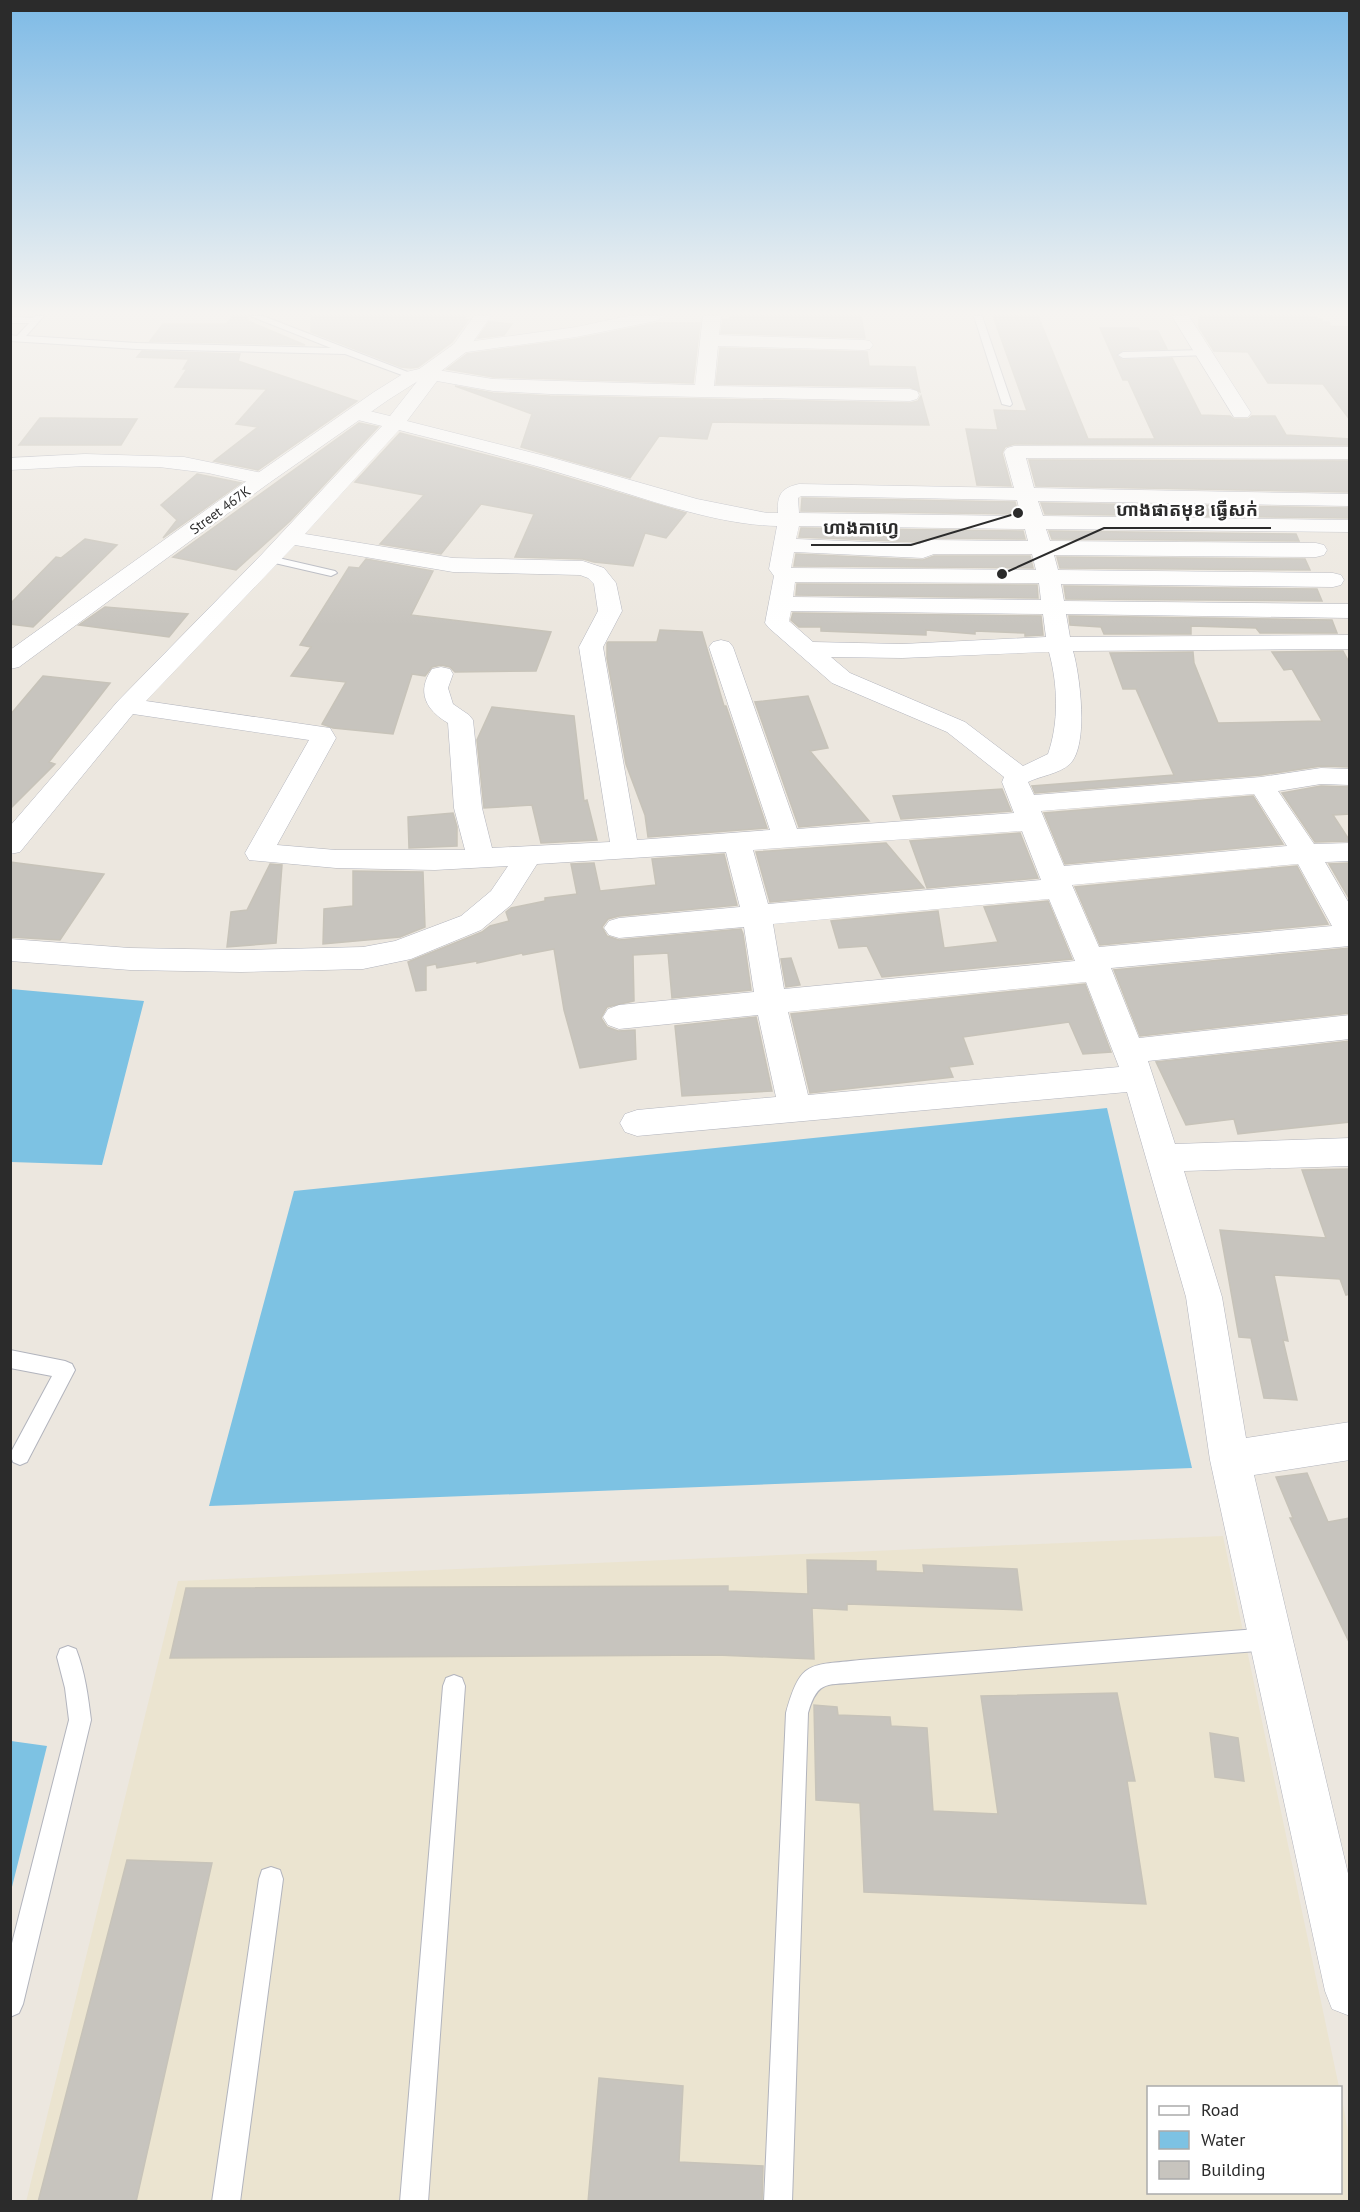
<svg xmlns="http://www.w3.org/2000/svg" width="1360" height="2212" viewBox="0 0 1360 2212" font-family="'PT Sans','Noto Sans Khmer',sans-serif">
<style>
.education{fill:#ebe4d0}
.water{fill:#7dc2e3}
.building{fill:#c7c4be;stroke:#c7c3b9;stroke-width:1.5}
.lines{fill:none;stroke-linecap:round;stroke-linejoin:round}
.service-casing{stroke:#b2b4bd;stroke-width:2}
.minor-casing{stroke:#b2b4bd;stroke-width:1}
.tertiary-casing{stroke:#b2b4bd;stroke-width:1}
.service{fill:#fff;fill-rule:evenodd}
.minor{fill:#fff;fill-rule:evenodd}
.tertiary{fill:#fff;fill-rule:evenodd}
.labels{text-anchor:middle;dominant-baseline:central;stroke-width:5;stroke-linejoin:round;paint-order:stroke}
.far-street-label{font-size:14px;fill:#2b2b2b;stroke:#fff}
.leader{fill:none;stroke:#2b2b2b;stroke-width:2}
.callout-dot{fill:#2b2b2b;stroke:#fff;stroke-width:2}
.callout-label{font-size:18px;text-anchor:middle;font-weight:bold;fill:#2b2b2b;stroke:#fff;stroke-width:5;stroke-linejoin:round;paint-order:stroke}
</style>
<rect width="100%" height="100%" fill="#ece7df"/>
<!-- education -->
<path class="education" d="M1223,1536L1339,2087L1148,2088V2192H1340L1341,2094L1349,2137V2201L26,2202L178,1581Z"/>
<!-- water -->
<path class="water" d="M11,989L144,1001L102,1165L11,1162Z
M1107,1108L1192,1468L209,1506L294,1191Z
M11,1741L47,1746L11,1891L10,1741Z"/>
<!-- building -->
<path class="building" d="M233,316H248V321L305,345L150,341L163,324H226Z
M311,316H466L464,320H468L452,342L418,367L411,368L401,367L311,332Z
M730,316H861L865,338L721,333L723,319H730Z
M993,316H1038L1088,439H1155L1128,380H1123L1100,328H1138L1140,331H1158L1167,349L1123,350L1116,356L1123,360L1172,358L1201,415L1230,416L1234,419H1248L1252,416H1275L1286,435L1350,439V445L1014,444L1005,447L1002,453L1011,486L977,485L966,429L998,430L994,410L1027,411Z
M1199,316H1307L1322,319L1323,322H1329L1330,326L1350,327V420L1323,384L1268,383L1248,352L1214,351L1199,327Z
M489,322L512,324L504,335L478,338Z
M657,323H700L693,383L493,377L447,369L467,354L576,339Z
M720,348L867,352L869,366L915,367L920,392L910,387L716,384Z
M142,351L240,354L238,361L357,401L258,470L214,461L258,427L236,424L267,389L175,387L187,369H183L189,359L137,357Z
M455,386L493,393L550,396L910,403L918,401L921,396L929,425L712,422L707,439L659,436L630,478L521,447L532,414Z
M40,418H54L137,419L121,445H19Z
M359,423L378,427L290,521L236,570L173,557Z
M400,433L532,467L686,513L666,538L645,533L633,566L594,562L583,559L515,557L534,514L481,504L441,554L380,544L424,495L355,482Z
M1029,460L1350,461V492L1036,486Z
M197,474L241,483L163,538L177,520L161,505Z
M802,498L1015,502L1018,514L801,511Z
M1041,503L1350,508V518L1045,514Z
M801,528L1023,531L1025,539L930,538L919,542L799,537Z
M1049,531L1296,534L1299,541L1052,539Z
M85,539L117,545L33,627L10,624V604L56,557L61,558Z
M796,554L923,560L934,556H1030L1033,568L794,566Z
M1057,557L1305,559L1310,570L1060,568Z
M366,559L433,571L411,615L551,632L536,671L455,672L450,667L441,665L432,667L425,676L412,674L393,734L333,728L322,724L346,682L291,676L311,647L300,645L349,567L359,568Z
M797,584L1037,585L1038,598L796,595Z
M1064,586L1317,589L1322,601L1066,599Z
M105,607L188,614L169,637L79,625Z
M793,613L1041,616L1043,635L1025,636V633L975,631V634L926,630V635L821,631V627H799L791,620Z
M1069,616L1332,620L1337,633H1260L1256,628L1191,626V634H1104L1101,627L1070,625Z
M660,630L702,632L724,706H726L767,828L648,837L645,815L626,764L607,658V643L608,642H657Z
M1343,651L1350,664V767L1321,766L1261,775L1035,793L1032,786L1174,775L1136,689H1123L1110,653L1193,652L1194,663L1218,723L1322,721L1292,669L1284,670L1272,652Z
M43,676L110,683L49,762L55,764L10,809V715Z
M808,696L828,748L810,751L869,821L799,827L755,702Z
M492,707L574,716L584,801L587,800L597,840L541,843L532,805L484,808L477,740Z
M1321,786L1350,787V814L1333,815L1350,841L1315,842L1282,793Z
M1002,789L1011,811L901,819L893,796Z
M1253,796L1283,844L1065,864L1044,813Z
M453,813L457,827V846L409,848L408,817Z
M1020,833L1038,878L927,888L910,841Z
M886,843L924,888L770,902L756,852Z
M724,854L737,905L619,916L608,919L602,927L607,936L619,940L741,929L743,934L751,990L672,998L668,953L633,955L634,1001L607,1007L601,1018L607,1027L618,1031L635,1030L636,1059L580,1068L564,1010L554,949L523,955L522,953L477,963V961L437,968L436,964L426,966V990L416,991L408,962L482,932L490,926L509,921L506,912L511,908L545,901V898L577,894L571,864L594,863L600,891L656,885L652,859Z
M10,862L104,874L60,940L10,937Z
M1350,863V900L1329,864Z
M270,864L282,865L276,943L227,947L231,912L247,910Z
M1297,866L1328,924L1100,945L1075,887Z
M353,871L423,872L425,927L400,937L323,944L324,909L353,906Z
M1048,901L1072,959L882,977L867,946L839,948L831,921L938,911L944,948L998,942L984,907Z
M1350,948V1013L1140,1036L1114,970Z
M791,958L800,985L786,987L781,959Z
M1085,984L1111,1052L1083,1054L1069,1022L963,1037L973,1064L949,1067L953,1077L810,1093L791,1014Z
M756,1017L772,1091L682,1096L675,1026Z
M1350,1041V1122L1238,1134L1234,1119L1186,1125L1156,1062Z
M1350,1169V1294L1346,1295L1340,1279L1274,1275L1288,1341L1283,1340L1297,1400L1264,1398L1251,1338L1239,1337L1220,1230L1326,1238L1302,1170Z
M1307,1473L1328,1522L1350,1518V1644L1290,1518H1293L1276,1477Z
M807,1560L876,1561V1571L924,1573L923,1565L1017,1569L1022,1610L847,1604V1610L812,1608L814,1659L717,1655L170,1658L186,1588L728,1586V1591L808,1594Z
M1117,1693L1135,1781H1127L1146,1904L864,1892L860,1803L816,1800L814,1705L837,1707L838,1715L890,1717L891,1726L927,1728L933,1811L998,1814L981,1696Z
M1210,1733L1238,1738L1244,1781L1215,1777Z
M127,1860L212,1863L136,2202H38Z
M599,2078L683,2086L679,2162L763,2166L762,2202H588Z"/>
<g class="lines">
<defs>
<path id="service" d="M35,316H44L26,336L137,343L331,348L250,316H263L418,376L410,378L345,354L137,349L10,341V335L17,336L29,323H10V317L33,318Z
M974,316H982L1012,404L1010,406L1002,404Z
M1204,350L1208,353L1207,355L1123,358L1118,355L1123,352Z
M270,556L335,571L337,573L331,576L266,561L264,559Z
M10,1350L65,1361L72,1364L75,1370L27,1462L20,1465L13,1462L10,1454L52,1376L10,1368Z
M1270,1628L1278,1631L1281,1639L1278,1647L1270,1650L860,1682C828,1686 818,1678 808,1713L792,2202H764L786,1713C801,1659 809,1666 860,1660Z
M68,1646L76,1649C85,1672 88,1696 91,1720L23,2004L19,2013L10,2017V1951L69,1720L65,1688L57,1657L60,1649Z
M454,1675L462,1678L465,1686L428,2202H400L443,1686L446,1678Z
M271,1867L280,1870L283,1879L240,2202H212L259,1879L262,1870Z"/>
<path id="minor" d="M628,316H664L656,321L576,337L460,353L454,352L451,348L454,344L460,343L576,327Z
M703,316H721L719,335L864,340L870,341L873,345L870,349L864,350L718,346L714,386L910,389L917,391L919,395L917,399L910,401L550,394L493,391L437,381L407,421L553,458L697,499L767,513H778C777,495 781,488 799,484L1014,488L1004,452L1007,448L1014,446L1350,447V459L1026,458L1034,488L1350,494V506L1038,501L1043,516L1350,520V532L1046,529L1050,541L1316,543L1324,545L1327,550L1324,555L1316,557L1054,555L1058,570L1333,573L1341,575L1344,580L1341,585L1333,587L1061,584L1064,601L1350,604V618L1066,614L1070,637L1350,635V649L1073,651C1080,675 1089,745 1070,764C1059,774 1040,776 1028,782L1034,795L1261,777L1321,768L1350,769V785L1321,784L1278,791L1314,844L1350,843V861L1325,862L1350,905V946L1111,968L1139,1038L1350,1015V1039L1148,1061L1175,1144L1350,1138V1166L1184,1171L1222,1297L1246,1438L1350,1422V1460L1254,1475L1350,1882V2016L1332,2009L1325,1991L1210,1460L1186,1297L1127,1092L637,1136L625,1132L620,1123L625,1114L637,1110L776,1097L758,1015L619,1029L608,1025L603,1017L608,1009L619,1005L754,992L744,927L619,938L609,935L604,928L609,921L619,918L740,907L726,852L537,864L511,905L481,930L411,959L363,969L241,972L130,970L10,961V939L130,948L241,950L363,947L395,941L461,916L491,891L508,866L435,870L336,868L249,860L245,853L309,740L133,714L20,852L10,854V826L118,701L262,554L382,426L350,418L347,414L350,410L357,408L390,416L419,379L416,374L418,370L425,368L493,379L695,385ZM399,430C458,445 518,460 577,478C638,496 714,525 777,526L769,569L774,576L765,623L769,628L832,683L947,732L1004,777L1002,782L1014,813L797,829L733,647L729,642L721,640L713,642L709,647L770,830L637,840L603,647L622,611L616,583L604,568L583,561L453,558L305,534ZM801,496L1017,500L1021,516L799,513L798,498ZM799,526L1025,529L1028,541L930,540L919,544L796,539ZM295,545L453,572L580,575L588,578L594,584L598,611L579,647L610,842L492,848L482,808L473,720L469,715L453,704L448,688L453,674L450,669L441,667L432,669C416,692 426,710 448,723L454,808L465,850H336L277,845L336,738L330,728L146,701ZM794,552L923,558L934,554H1032L1036,570L791,568ZM795,582L1039,583L1041,600L793,597ZM791,611L1043,614L1046,637L902,644L813,642L789,621ZM1049,652C1058,685 1059,722 1048,754L1023,766L965,722L850,673L831,657L902,658ZM1254,794L1287,846L1064,866L1041,811ZM1022,831L1041,880L768,904L753,850ZM1298,864L1332,926L1099,947L1072,885ZM1049,899L1075,961L784,989L773,924ZM1086,982L1119,1067L808,1095L788,1012Z
M1172,316H1189L1251,413L1248,417H1234Z
M85,454L184,457L262,473L269,475L272,479L269,483L262,485L208,473L159,467L85,466L10,470V458Z"/>
<path id="tertiary" d="M474,316H491L466,352L432,378L418,381L388,400L269,483L19,667L10,669V650L255,475L374,392L406,372L419,369L454,344Z"/>
</defs>
<!-- service casing -->
<use href="#service" class="service-casing"/>
<!-- minor casing -->
<use href="#minor" class="minor-casing"/>
<!-- tertiary casing -->
<use href="#tertiary" class="tertiary-casing"/>
<!-- service -->
<use href="#service" class="service"/>
<!-- minor -->
<use href="#minor" class="minor"/>
<!-- tertiary -->
<use href="#tertiary" class="tertiary"/>
</g>
<!-- sky -->
<linearGradient id="sky" x2="0" y2="1"><stop stop-color="#7dbae6"/><stop offset="0.5" stop-color="#f6f4f1"/><stop offset="1" stop-color="#f6f4f1" stop-opacity="0"/></linearGradient>
<rect width="1360" height="626" fill="url(#sky)"/>
<g class="labels">
<!-- far-street labels -->
<g class="far-street-label">
<text transform="translate(220 510) rotate(-36)">Street 467K</text>
</g>
</g>
<!-- callouts -->
<path class="leader" d="M1002 574L1104 528H1271M1018 513L911 545H811"/>
<g class="callout-dot">
<circle cx="1002" cy="574" r="6"/>
<circle cx="1018" cy="513" r="6"/>
</g>
<g class="callout-label">
<text x="1187" y="516">ហាងផាតមុខ ធ្វើសក់</text>
<text x="861" y="534">ហាងកាហ្វេ</text>
</g>
<!-- border -->
<rect width="1360" height="2212" fill="none" stroke="#2b2b2b" stroke-width="24"/>
<!-- legend -->
<rect x="1147" y="2086" width="195" height="108" fill="#ffffff" stroke="#aaaaaa" stroke-width="1.5"/>
<rect x="1159" y="2106" width="30" height="9" fill="#ffffff" stroke="#aaaaaa" stroke-width="1.5"/>
<text x="1201" y="2116" font-size="18" fill="#2b2b2b">Road</text>
<rect x="1159" y="2131" width="30" height="18" fill="#7dc2e3" stroke="#aaaaaa" stroke-width="1.5"/>
<text x="1201" y="2146" font-size="18" fill="#2b2b2b">Water</text>
<rect x="1159" y="2161" width="30" height="18" fill="#c7c4be" stroke="#aaaaaa" stroke-width="1.5"/>
<text x="1201" y="2176" font-size="18" fill="#2b2b2b">Building</text>
</svg>
